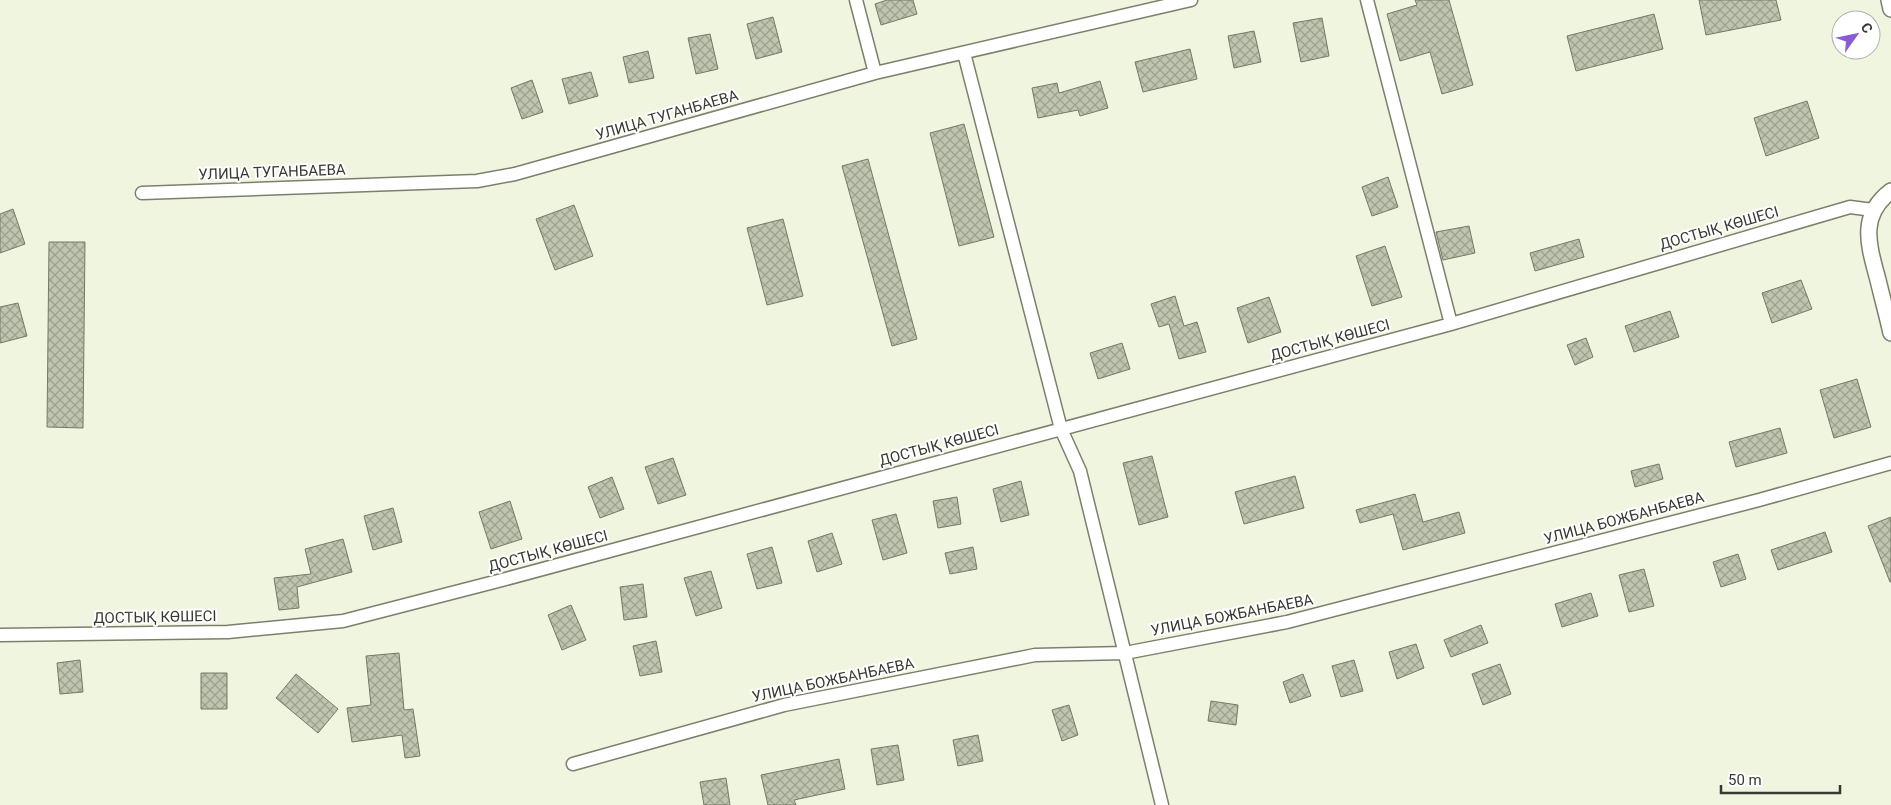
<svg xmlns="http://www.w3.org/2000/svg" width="1891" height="805" viewBox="0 0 1891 805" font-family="Roboto,sans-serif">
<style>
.building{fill:url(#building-cross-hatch);stroke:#757a66}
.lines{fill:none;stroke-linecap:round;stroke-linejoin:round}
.minor-casing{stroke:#7b806c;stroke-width:15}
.tertiary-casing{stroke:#7b806c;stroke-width:18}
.minor{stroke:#fff;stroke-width:12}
.tertiary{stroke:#fff;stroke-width:15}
.labels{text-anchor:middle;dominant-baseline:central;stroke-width:4;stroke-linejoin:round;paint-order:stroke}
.street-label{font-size:15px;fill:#383a32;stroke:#fff}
</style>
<defs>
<pattern id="building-cross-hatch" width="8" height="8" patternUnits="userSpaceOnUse" patternTransform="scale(1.25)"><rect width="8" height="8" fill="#bfc4af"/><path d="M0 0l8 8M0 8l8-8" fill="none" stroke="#9ca08f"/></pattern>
</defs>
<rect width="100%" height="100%" fill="#f0f5df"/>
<!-- building -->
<path class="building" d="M887,0H913L917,14L881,25L875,4Z
M1415,0H1449L1473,85L1442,94L1430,52L1400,61L1387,14L1417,5Z
M1699,0H1776L1781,20L1706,35Z
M1654,14L1663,49L1576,71L1567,36Z
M773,17L782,52L756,59L747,24Z
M1322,18L1329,56L1301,62L1293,23Z
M1254,31L1261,62L1234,68L1228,36Z
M710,34L718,69L696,74L688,38Z
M1190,49L1197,79L1143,92L1135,62Z
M648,51L654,78L629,83L623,57Z
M591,72L598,96L569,104L562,79Z
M532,80L543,112L522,119L511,88Z
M1100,81L1108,108L1080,116L1078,110L1038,118L1032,88L1057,83L1059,93Z
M1807,101L1819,138L1766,156L1754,118Z
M964,124L994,237L959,246L930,133Z
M868,159L917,339L892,346L842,166Z
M1388,177L1398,207L1372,216L1362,187Z
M574,205L593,256L555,270L536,219Z
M13,209L25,244L0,253V214Z
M783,219L803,296L767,305L747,228Z
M1469,226L1475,253L1443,260L1436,232Z
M1579,239L1584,257L1535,271L1530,253Z
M49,242H85L83,428L47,427Z
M1385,246L1402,297L1372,306L1356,256Z
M1801,280L1812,309L1772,323L1762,293Z
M1175,296L1184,326L1197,322L1206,352L1179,359L1169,324L1159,327L1151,304Z
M1269,297L1281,332L1248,343L1237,308Z
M18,303L27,336L0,343V307Z
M1670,311L1679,337L1634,352L1625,326Z
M1586,338L1593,357L1575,365L1567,345Z
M1122,343L1130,369L1098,379L1090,353Z
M1857,379L1871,427L1834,438L1820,390Z
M1780,428L1787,453L1736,467L1729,442Z
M1152,456L1168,517L1139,525L1123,463Z
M673,458L686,495L658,504L645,467Z
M1659,464L1663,479L1635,487L1631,471Z
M1295,476L1304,508L1244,524L1235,492Z
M612,477L624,509L600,518L588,487Z
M1021,481L1029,515L1001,522L993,489Z
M1415,494L1423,522L1459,512L1465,533L1403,550L1393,514L1360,523L1356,510Z
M957,497L961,524L938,528L933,501Z
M510,501L522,539L491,549L479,512Z
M393,508L402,542L373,550L364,516Z
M896,514L907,553L883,560L872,520Z
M1891,517V582H1890L1868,526Z
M1825,532L1832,552L1778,570L1771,550Z
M832,533L842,564L817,572L808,541Z
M343,539L352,572L297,587L299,608L279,610L274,578L311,574L305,549Z
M772,547L782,583L757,589L747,554Z
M973,547L977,569L950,574L945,553Z
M1738,554L1746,579L1721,587L1713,562Z
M1644,569L1654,606L1629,612L1619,575Z
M711,571L722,608L696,616L684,578Z
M643,584L647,617L624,620L620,587Z
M1591,593L1598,616L1562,627L1555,604Z
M571,605L586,640L562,650L548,615Z
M1481,625L1488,643L1451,657L1444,640Z
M656,641L662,672L640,676L633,646Z
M1416,644L1424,668L1397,679L1389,652Z
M399,653L404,710L413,709L420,756L405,758L402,735L352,742L347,708L371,705L366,656Z
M80,660L83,692L60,694L57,663Z
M1354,660L1363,691L1341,697L1332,666Z
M1500,664L1511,694L1483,705L1472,674Z
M201,673H227V709H201Z
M296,674L338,709L318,733L276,698Z
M1303,674L1311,696L1290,703L1283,682Z
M1211,701L1238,705L1236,725L1208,721Z
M1069,705L1078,735L1062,741L1052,710Z
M978,735L983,761L958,766L953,740Z
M898,745L904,780L877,785L871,749Z
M839,759L845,789L794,800L796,805H768L761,775Z
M726,778L730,805H704L700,782Z"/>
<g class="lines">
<defs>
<path id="minor" d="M856,0L875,73
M1367,0L1451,324
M964,53L1061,429L1080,471L1162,805
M142,193L477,181L515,174L875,73L1191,0
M0,635L228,632L343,621L502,580L1451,324L1850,207L1873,210
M573,764L784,705L1035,655L1125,653L1287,622L1759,500L1891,463"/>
<path id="tertiary" d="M1889,0L1891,9
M1891,191C1858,216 1869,246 1878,280C1882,297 1887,315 1891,333"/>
</defs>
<!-- minor casing -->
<use href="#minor" class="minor-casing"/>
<!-- tertiary casing -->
<use href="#tertiary" class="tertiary-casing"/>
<!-- minor -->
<use href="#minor" class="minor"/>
<!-- tertiary -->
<use href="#tertiary" class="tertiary"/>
</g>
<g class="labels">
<!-- street labels -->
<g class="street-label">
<text transform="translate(667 115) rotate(-16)">УЛИЦА ТУГАНБАЕВА</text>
<text transform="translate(272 172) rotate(-2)">УЛИЦА ТУГАНБАЕВА</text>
<text transform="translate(1719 228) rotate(-16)">ДОСТЫҚ КӨШЕСІ</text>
<text transform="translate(1330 340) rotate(-15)">ДОСТЫҚ КӨШЕСІ</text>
<text transform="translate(939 445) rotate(-15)">ДОСТЫҚ КӨШЕСІ</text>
<text transform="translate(1624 518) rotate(-15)">УЛИЦА БОЖБАНБАЕВА</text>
<text transform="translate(548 551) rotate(-15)">ДОСТЫҚ КӨШЕСІ</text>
<text transform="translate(1232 615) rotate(-11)">УЛИЦА БОЖБАНБАЕВА</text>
<text transform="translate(155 617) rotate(-1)">ДОСТЫҚ КӨШЕСІ</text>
<text transform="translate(833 680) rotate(-12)">УЛИЦА БОЖБАНБАЕВА</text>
</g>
</g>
<!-- north arrow -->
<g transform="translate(1856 35) rotate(57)"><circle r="24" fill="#ffffff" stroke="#afb0ad"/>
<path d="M0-4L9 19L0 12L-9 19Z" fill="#8a5bd4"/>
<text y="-8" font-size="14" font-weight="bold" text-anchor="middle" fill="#383a32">С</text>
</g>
<!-- scale -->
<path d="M1721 785v8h119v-8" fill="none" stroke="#383a32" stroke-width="2.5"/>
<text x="1728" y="785" font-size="15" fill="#383a32" stroke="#ffffff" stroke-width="4" paint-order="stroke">50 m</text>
</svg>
